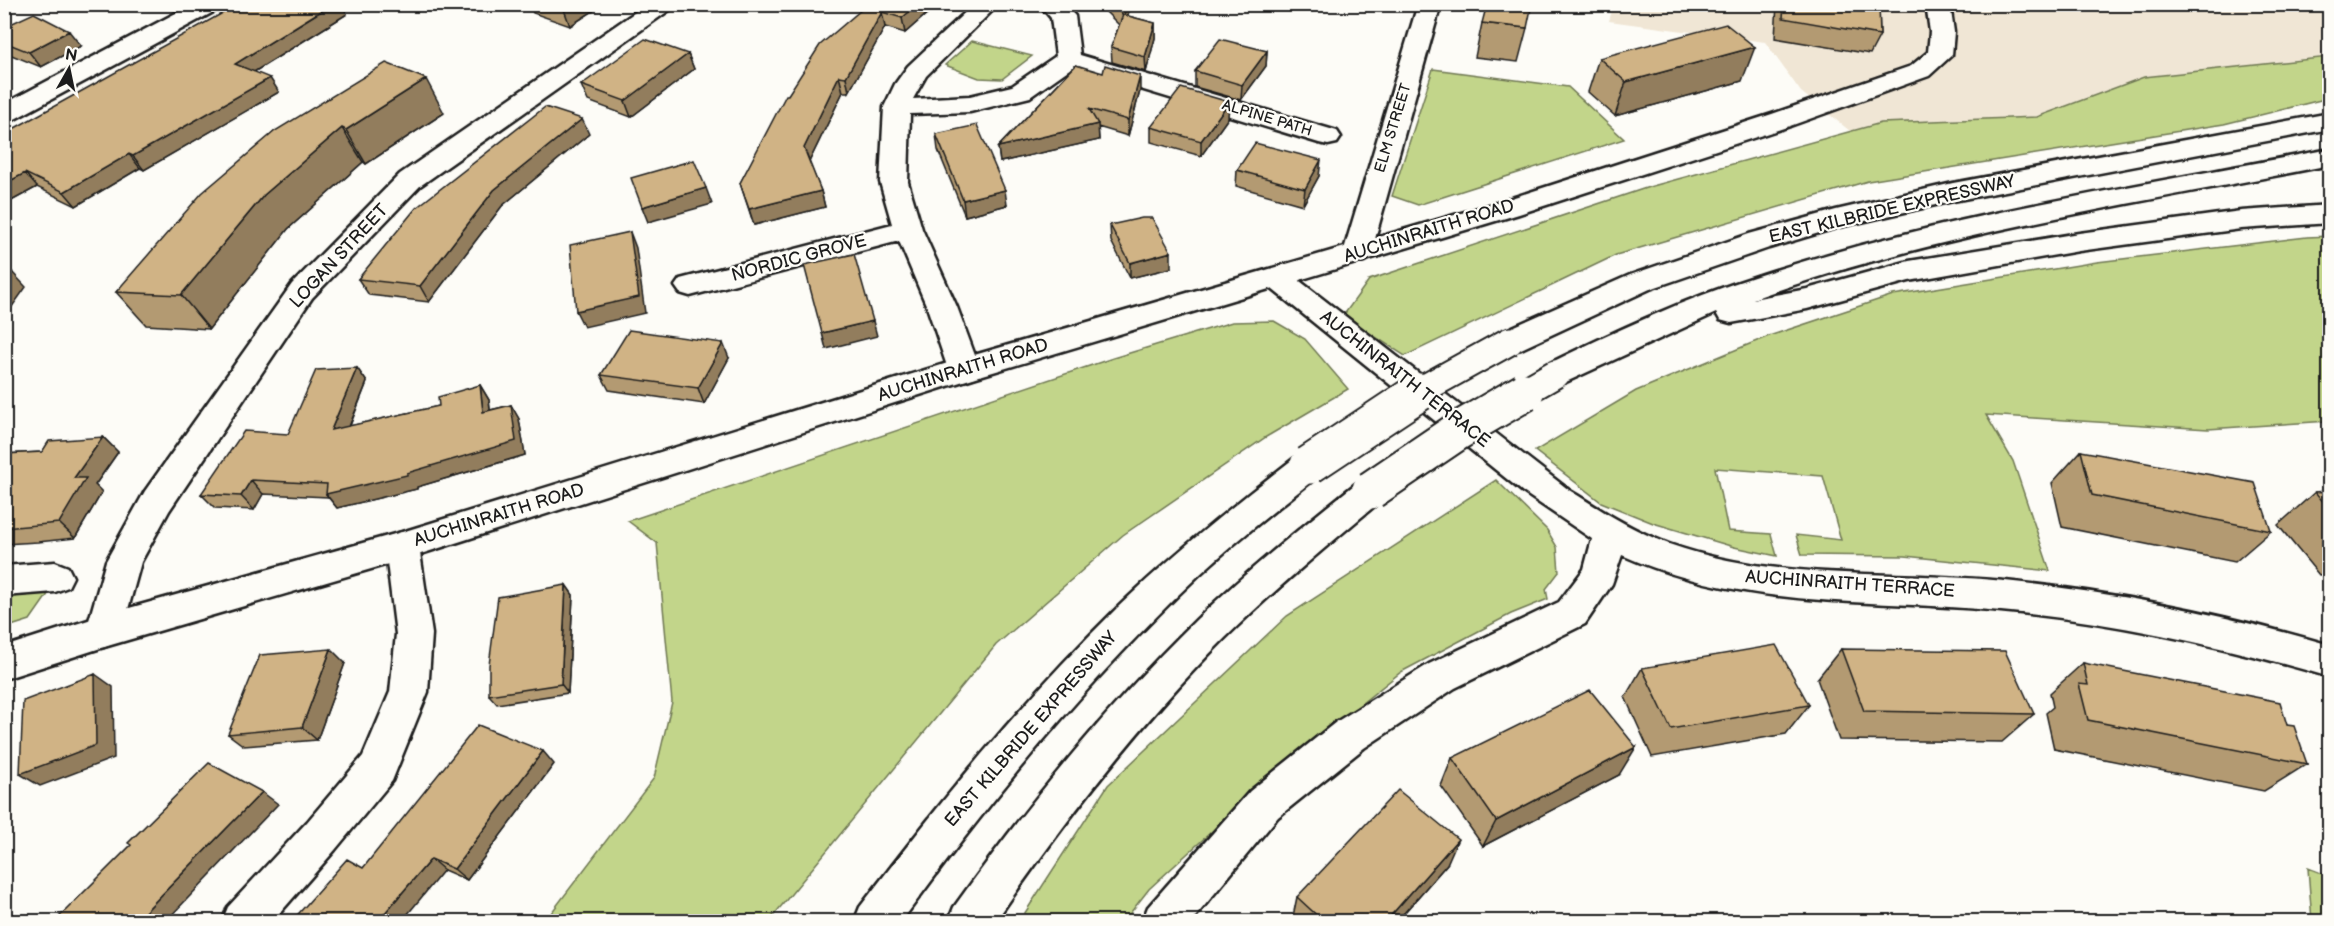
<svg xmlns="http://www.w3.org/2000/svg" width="2334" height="926" viewBox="0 0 2334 926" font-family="'Balsamiq Sans',sans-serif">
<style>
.built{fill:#f0e6d5}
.green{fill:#c2d58a;stroke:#6f7853;stroke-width:1.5}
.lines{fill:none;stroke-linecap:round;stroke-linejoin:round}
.minor-casing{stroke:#1c1c1c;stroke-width:5}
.tertiary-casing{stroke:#1c1c1c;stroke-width:5}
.trunk-casing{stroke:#1c1c1c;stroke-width:5}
.minor{fill:#fdfcf7;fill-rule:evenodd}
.tertiary{fill:#fdfcf7;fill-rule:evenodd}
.trunk{fill:#fdfcf7;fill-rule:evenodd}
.trunk-bridge-far1-casing{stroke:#1c1c1c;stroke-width:31;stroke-linecap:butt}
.trunk-bridge-casing{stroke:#1c1c1c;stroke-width:41;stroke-linecap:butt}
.trunk-bridge-far1{stroke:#fdfcf7;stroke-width:27}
.trunk-bridge{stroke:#fdfcf7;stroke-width:37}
.wall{fill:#b39a72;stroke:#1c1c1c;stroke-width:1.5}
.shaded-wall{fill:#927d5d;stroke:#1c1c1c;stroke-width:1.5}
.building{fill:#d0b385;stroke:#1c1c1c;stroke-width:1.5}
.labels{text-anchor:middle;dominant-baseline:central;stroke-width:4.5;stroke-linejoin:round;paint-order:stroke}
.far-street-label{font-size:15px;fill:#1c1c1c;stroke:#fdfcf7}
.street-label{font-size:18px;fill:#1c1c1c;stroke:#fdfcf7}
</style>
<rect width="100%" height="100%" fill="#fdfcf7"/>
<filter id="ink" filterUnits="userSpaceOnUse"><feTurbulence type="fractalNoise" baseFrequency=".0167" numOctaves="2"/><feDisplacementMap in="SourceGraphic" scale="12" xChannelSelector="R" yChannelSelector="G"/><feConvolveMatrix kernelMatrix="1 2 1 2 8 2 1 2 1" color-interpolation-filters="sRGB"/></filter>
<g filter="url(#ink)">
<!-- built -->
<path class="built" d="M1614,4L2329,5V57L2144,77L2037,117L1881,123L1850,131L1801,92L1765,42L1609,21Z"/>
<!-- green -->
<path class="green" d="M972,41L1032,56L1002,79L979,78L945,65Z
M2329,57V98L2224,124L1868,181L1616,255L1405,356L1343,316L1369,280L1649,187L1881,123L2037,117L2144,77Z
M1433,69L1568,87L1624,139L1418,205L1392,196Z
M2329,236V421L2208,429L1986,415L2013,461L2050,571L1905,556L1802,555L1796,535L1841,540L1823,476L1715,468L1728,531L1771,534L1777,556L1734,547L1653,523L1601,502L1535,451L1636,391L1769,336L1893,295L2097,262L2307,237Z
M1274,321L1305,339L1348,389L1266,437L1123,535L996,645L769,921H545L654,778L672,702L657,543L628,521L1113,358L1232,322Z
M1496,480L1547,530L1557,547L1559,572L1546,589L1548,599L1511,614L1401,672L1281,768L1149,889L1124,921L1019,922L1108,785L1287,616Z
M51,590L30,620L5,628V594Z
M2308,868L2329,876V921H2312Z"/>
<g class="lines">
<defs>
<path id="minor" d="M193,4H222L219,9L13,120L4,123V104Z
M647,4H674L671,9L420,186L312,298L169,511L141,562L122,631L117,642L104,647L91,642L86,631L106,561L145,491L292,284L400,174Z
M974,4H999L926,76L913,99L970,96L1012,86L1056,56L1051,18L1039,4H1064L1075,16L1080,55L1337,131L1341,137L1337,143L1328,145L1319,143L1071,68L1030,97L970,112L910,114L908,182L922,229L957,307L980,369L975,377L964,380L953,377L948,369L927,307L899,241L690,296L680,293L675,286L680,279L892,224L880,182L884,107L895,84L908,66Z
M1418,4H1441L1371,253L1367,260L1357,263L1347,260L1343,253Z
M1277,268L1287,271L1569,490C1601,510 1633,531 1669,544C1776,582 1893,570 2005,581C2114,592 2224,614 2330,645V677C2224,646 2111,621 2001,611C1868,598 1749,611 1622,555L1612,584L1585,624L1455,688L1364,748L1278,817L1191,922H1142L1148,907L1250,791L1336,722L1429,664L1559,602L1584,569L1592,539L1523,492L1267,285L1262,278L1267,271Z
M402,532L414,536L419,546L432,634L428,692L392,781L335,850L272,922H222L228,907L307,822L363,756L390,692L396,634L385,546L390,536Z
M55,562L68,567L73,577L68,587L55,592L4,596V566Z"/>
<path id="tertiary" d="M1926,4H1950L1954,32L1952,55L1929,76L1790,126L1519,214L973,378L402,560L104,647L4,679V647L104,615L402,532L964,358L1499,202L1772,114L1911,66L1928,52L1930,32Z"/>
<path id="trunk" d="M2330,113V129L1953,201L1839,227L1769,248L1650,289L1521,349L1510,352L1499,349L1495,341L1499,333L1630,275L1749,234L1836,210L1953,183Z
M2330,149V165C2137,204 1939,232 1753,299L1807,289L1909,261L2079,233L2241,211L2330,205V223L2241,229L2079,251L1909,281L1807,309L1731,323L1720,320L1716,313L1566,382L1555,385L1544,382L1539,374L1544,366C1613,332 1684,299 1757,276C1943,215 2138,186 2330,149Z
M1309,452L1321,456L1326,465L1321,474C1279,507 1237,540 1198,576C1087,681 991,799 901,922H854L860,907C940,802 1023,700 1117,608C1174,553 1235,504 1297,456Z
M1371,477L1383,481L1388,490L1383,499C1329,544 1275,589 1225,638C1139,724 1064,822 995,922H948L954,907C1027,805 1107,707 1197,619C1248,570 1304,525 1359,481Z"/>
</defs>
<!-- minor casing -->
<use href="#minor" class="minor-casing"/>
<!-- tertiary casing -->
<use href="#tertiary" class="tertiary-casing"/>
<!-- trunk casing -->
<use href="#trunk" class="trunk-casing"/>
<!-- minor -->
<use href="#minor" class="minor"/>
<!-- tertiary -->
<use href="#tertiary" class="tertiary"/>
<!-- trunk -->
<use href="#trunk" class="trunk"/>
<defs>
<path id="trunk-bridge-far1" d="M1416,393L1510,341
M1522,393L1555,374"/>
<path id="trunk-bridge" d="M1309,465L1419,392
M1371,490L1458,431L1525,392"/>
</defs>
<!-- trunk-bridge-far1 casing -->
<use href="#trunk-bridge-far1" class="trunk-bridge-far1-casing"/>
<!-- trunk-bridge casing -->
<use href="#trunk-bridge" class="trunk-bridge-casing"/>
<!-- trunk-bridge-far1 -->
<use href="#trunk-bridge-far1" class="trunk-bridge-far1"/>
<!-- trunk-bridge -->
<use href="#trunk-bridge" class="trunk-bridge"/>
</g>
<!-- wall -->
<path class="wall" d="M529,4H604L570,26L533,13Z
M868,4H938L905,33L885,27L849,92H843L809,162L821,191L825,207L754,225L740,183L788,95Z
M1098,4H1130L1128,16L1155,23V38L1146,72L1112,62L1111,47L1119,25Z
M1777,4H1886L1884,10L1879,9L1880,35L1870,54L1775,38Z
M347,14L254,72L279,92L144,170L140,168L76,206L37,187L4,205V134Z
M1482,23L1527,28L1518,62L1475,57Z
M4,27L81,46L41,67L4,52Z
M1267,51L1266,66L1241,100L1195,87V71Z
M688,54L694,69L631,117L588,101L581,85Z
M1599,58L1742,81L1615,116L1588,92Z
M1076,65L1140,91L1128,136L1098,127L1099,140L1000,162L998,147Z
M1229,102L1228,118L1201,156L1151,142V127Z
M444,113L366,164L363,162L288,229L209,329L146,325L116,292L275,131Z
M589,134L502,206L429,302L369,295L358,279Z
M936,134L1007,205L965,216L938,150Z
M1237,170L1319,176L1303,205L1236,186Z
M1110,225L1171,268L1130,278L1111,241Z
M729,358L704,404L609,390L601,375Z
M357,368L367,382L350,426L439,406L480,385L489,400L490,410L511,405L519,419L525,455L417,487V489L337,508L328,497L263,494L254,510L215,508L201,494L288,434Z
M103,437L118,452L95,485L102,492L75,538L38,542L4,544V454L42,452Z
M2081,451L2271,531L2235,562L2062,527L2052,483Z
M2330,491V574L2319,575L2278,525L2315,492Z
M566,585L573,595L568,693L497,704L489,695Z
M1841,649L2034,714L2002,742L1839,740L1817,679Z
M345,663L317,740L244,746L228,734Z
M2083,663L2287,725L2307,764L2264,791L2054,749L2046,713L2053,707L2050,693Z
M1642,668L1809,705L1786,734L1652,757L1625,697Z
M1452,758L1619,775L1483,846L1441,786Z
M554,764L467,880L444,870L363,868Z
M1447,864L1397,921H1292L1297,897Z
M2123,915L2147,921H2112Z
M1935,917L1983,921H1929Z"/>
<!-- shaded-wall -->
<path class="shaded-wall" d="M342,4L347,14L244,78L235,64L331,5Z
M562,4H604L570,26Z
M918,4H938L905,33L902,18Z
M1126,4H1130L1125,30L1124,15Z
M882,12L885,27L849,92L846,77Z
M1155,23V38L1146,72L1145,57Z
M69,31L81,46L41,67L29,52Z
M1755,47L1742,81L1615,116L1626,82Z
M1267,51L1266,66L1241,100L1242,85Z
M688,54L694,69L631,117L625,101Z
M839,76L843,92L808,164L804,148Z
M1140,76V91L1128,136V120Z
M270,78L279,92L144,170L133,156Z
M426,79L444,113L366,164L346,130Z
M1229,102L1228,118L1201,156V141Z
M582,119L589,134L502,206L429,302L420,286L494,190Z
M1098,124L1099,140L1000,162L998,147Z
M342,128L363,162L288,229L209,329L181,295L264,195Z
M129,154L140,168L76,206L64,192Z
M1321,160L1319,176L1303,205L1305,189Z
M25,173L37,187L4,205V184Z
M706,188L712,204L648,222L642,207Z
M1005,190L1007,205L965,216L963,200Z
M821,191L825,207L754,225L749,209Z
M630,232L636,248L645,313L584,327L576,311Z
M1171,252V268L1130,278V263Z
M12,272L26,287L4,318V282Z
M873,321L877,336L826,349L822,333Z
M723,343L729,358L704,404L698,388Z
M357,368L367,382L342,444L331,430Z
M480,385L489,400L492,427L483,412Z
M511,405L519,419L525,455L417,487V489L337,508L326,494Z
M103,437L118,452L95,485L102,492L75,538L59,523L74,478Z
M251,480L263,494L254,510L241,496Z
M566,585L573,595L568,693L561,684Z
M331,649L345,663L317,740L302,727Z
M95,674L113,687L114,758L40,786L20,774Z
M1636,747L1619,775L1483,846L1496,821Z
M543,751L554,764L467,880L454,869Z
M262,792L278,804L166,921H141L145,912Z
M1458,839L1447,864L1397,921H1386Z
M431,859L444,870L402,921H378Z"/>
<!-- building -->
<path class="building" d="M239,4H332L235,64L270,78L133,156L129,154L64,192L25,173L4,184V134Z
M868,4H918L902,18L882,12L846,77L839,76L804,148L821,191L749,209L740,183L786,95H788L820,45Z
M1112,4H1126L1124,15L1155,23L1145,57L1111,47L1123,15Z
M1487,4H1532L1527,28L1482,23Z
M1784,4H1879L1880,35L1783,18Z
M34,13L69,31L29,52L4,42V27Z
M1726,24L1755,47L1626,82L1599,58Z
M645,39L688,54L625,101L581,85Z
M1220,39L1267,51L1242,85L1195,71Z
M386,63L426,79L346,130L342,128L264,195L181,295L116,292L202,193L275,131Z
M1076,65L1103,73L1105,65L1140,76L1128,120L1089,109L1098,124L998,147Z
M1181,88L1229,102L1201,141L1151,127Z
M545,107L582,119L494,190L420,286L358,279L416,208Z
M977,125L1005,190L963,200L936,134Z
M1255,143L1321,160L1305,189L1237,170Z
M694,160L706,188L642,207L631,178Z
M1142,218H1152L1171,252L1130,263L1110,225Z
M630,232L639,297L576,311L570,245Z
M854,254L873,321L822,333L804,265Z
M4,272H12L4,282Z
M629,330L723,343L698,388L601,375Z
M357,368L331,430L439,406L438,397L480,385L483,412L511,405L516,441L407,473V475L326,494L327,484L251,480L241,496L201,494L244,431L288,434L316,370Z
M103,437L74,478H86L59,523L4,528V454L42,452L49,441Z
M2081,451L2255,483L2271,531L2092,495Z
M2330,491V510L2315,492Z
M566,585L561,684L489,695V665L498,597Z
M1776,645L1809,705L1671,729L1642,668Z
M331,649L302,727L228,734L260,655Z
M1841,649L2005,651L2034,714L1864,711Z
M2083,663L2280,702L2287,725L2294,726L2307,764L2088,720L2079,684L2088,685Z
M95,674L96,745L20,774L23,701Z
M1590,690L1636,747L1496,821L1452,758Z
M478,725L543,751L454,869L431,859L378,921H292L347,859L363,868Z
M209,763L262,792L145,912L148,914L141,921H55L131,845L128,843Z
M1398,790L1458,839L1386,921H1323L1297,897Z
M2123,915L2147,921H2124Z
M1935,917L1977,921H1983H1936Z"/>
</g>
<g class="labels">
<!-- far-street labels -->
<g class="far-street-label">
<text transform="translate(1267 118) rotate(17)">ALPINE PATH</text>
<text transform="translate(1393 128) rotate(-73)">ELM STREET</text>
</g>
<!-- street labels -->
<g class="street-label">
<text transform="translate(1892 209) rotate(-13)">EAST KILBRIDE EXPRESSWAY</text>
<text transform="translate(1429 231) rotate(-17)">AUCHINRAITH ROAD</text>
<text transform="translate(339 256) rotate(-47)">LOGAN STREET</text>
<text transform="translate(799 258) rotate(-15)">NORDIC GROVE</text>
<text transform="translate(963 370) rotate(-17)">AUCHINRAITH ROAD</text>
<text transform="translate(1405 379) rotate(38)">AUCHINRAITH TERRACE</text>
<text transform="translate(499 515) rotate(-17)">AUCHINRAITH ROAD</text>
<text transform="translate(1850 584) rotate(4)">AUCHINRAITH TERRACE</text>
<text transform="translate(1031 729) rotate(-49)">EAST KILBRIDE EXPRESSWAY</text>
</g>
</g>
<!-- margin -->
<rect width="2334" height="926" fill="none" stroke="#fdfcf7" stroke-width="24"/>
<rect x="12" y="12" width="2310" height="902" fill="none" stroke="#1c1c1c" stroke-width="2" filter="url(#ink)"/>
<!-- north arrow -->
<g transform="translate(69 69) rotate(9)" stroke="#fdfcf7" stroke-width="4.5" paint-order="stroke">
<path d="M0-4.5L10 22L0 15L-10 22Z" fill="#1c1c1c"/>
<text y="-9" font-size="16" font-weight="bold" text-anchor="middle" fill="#1c1c1c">N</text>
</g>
</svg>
